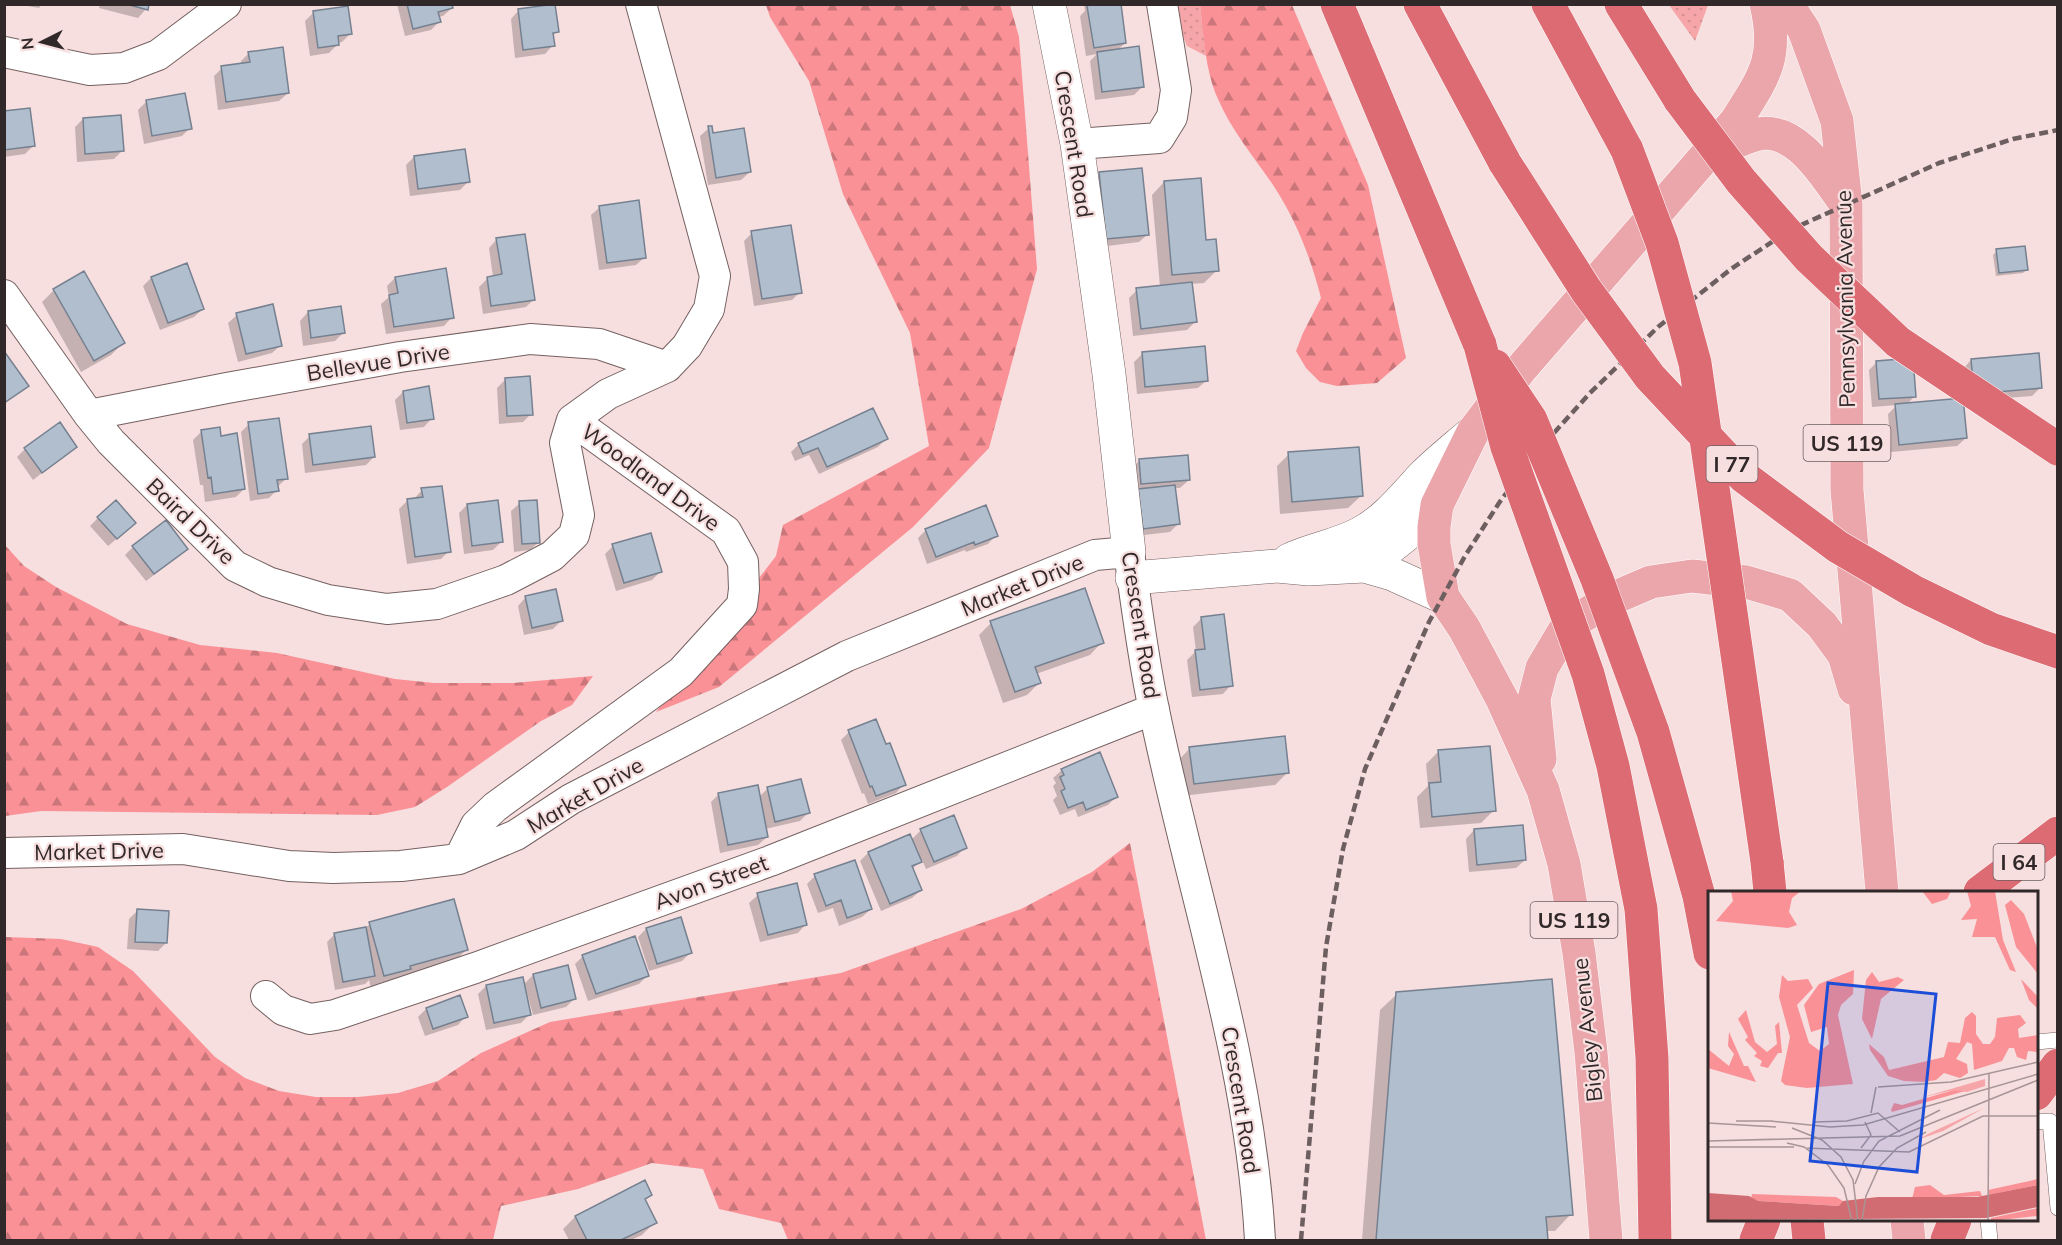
<svg xmlns="http://www.w3.org/2000/svg" width="2062" height="1245" viewBox="0 0 2062 1245" font-family="Mulish,sans-serif">
<style>
.grass{fill:url(#grass-dots)}
.forest{fill:url(#forest-firs)}
.shadow{fill:#0003}
.building{fill:#b1bece;stroke:#758190;stroke-width:1.5}
.lines{fill:none;stroke-linecap:round;stroke-linejoin:round}
.service-casing{stroke:#756161;stroke-width:16}
.minor-casing{stroke:#756161;stroke-width:32}
.tertiary-casing{stroke:#756161;stroke-width:34}
.primary-casing{stroke:#fff;stroke-width:34}
.motorway-casing{stroke:#fff;stroke-width:34}
.service{stroke:#fff;stroke-width:15}
.minor{stroke:#fff;stroke-width:30}
.tertiary{stroke:#fff;stroke-width:33}
.primary{stroke:#eba6ab;stroke-width:33}
.motorway{stroke:#dd6b73;stroke-width:33}
.rail{stroke:#6d5f60;stroke-width:4.5;stroke-dasharray:9 4.5;stroke-linecap:butt}
.motorway-bridge-casing{stroke:#fff;stroke-width:34;stroke-linecap:butt}
.motorway-bridge{stroke:#dd6b73;stroke-width:33}
.labels{text-anchor:middle;dominant-baseline:central;stroke-width:4.5;stroke-linejoin:round;paint-order:stroke}
.shield{fill:#f7dedf;stroke:#6c5f60;stroke-width:1.5}
.shield-label{font-size:21px;font-weight:bold;fill:#312829}
.street-label{font-size:22px;fill:#312829;stroke:#f7dedf}
.inset-road{fill:none;stroke:#a89596;stroke-width:1.5}
.view{fill:#1d4ed8;fill-opacity:0.15;stroke:#1d4ed8;stroke-width:3}
.inset-edge{fill:none;stroke:#312829;stroke-width:3}
</style>
<defs>
<pattern id="grass-dots" width="8" height="8" patternUnits="userSpaceOnUse" patternTransform="scale(1.5)"><rect width="8" height="8" fill="#f6a6a9"/><path d="M2 2h.1M6 6h.1" fill="none" stroke="#d38f91" stroke-width="1.8" stroke-linecap="round"/></pattern>
<pattern id="forest-firs" width="22" height="20" patternUnits="userSpaceOnUse" patternTransform="scale(1.5)"><rect width="22" height="20" fill="#fa9196"/><path d="M5 1l3.5 6h-7zM16 11l3.5 6h-7z" fill="#cb767a"/></pattern>
</defs>
<rect width="100%" height="100%" fill="#f7dedf"/>
<!-- grass -->
<path class="grass" d="M1170,5H1200L1206,56L1187,46Z
M1669,5H1708L1695,41Z"/>
<!-- forest -->
<path class="forest" d="M766,5H1010L1019,37L1037,269L989,448L913,527L719,687L656,712L776,556L783,525L929,446L910,333L843,194L809,81L770,17Z
M1200,5H1292L1368,185L1406,358L1377,383L1337,386L1320,382L1306,368L1296,351L1303,333L1321,298C1311,259 1297,222 1275,188C1256,159 1232,132 1218,99C1205,70 1204,36 1200,5Z
M4,544L24,566L56,587L127,624L200,645L277,653L395,679L434,683H513L593,676L572,705L541,721L447,787L415,807L377,815L41,811L5,816Z
M1130,843L1206,1240H788L781,1223L719,1209L703,1169L652,1163L578,1189L501,1206L493,1240H5V937L61,939L98,947L133,971L215,1057L245,1078L279,1091L316,1097H358L398,1093L438,1081L481,1053L550,1022L841,973L1021,909L1092,872Z"/>
<!-- shadow -->
<path class="shadow" d="M16,4H42L39,8Z
M100,4H147L146,9L138,18L99,8Z
M397,4H451L452,8L443,16L438,17L439,22L431,30L405,36Z
M1084,4H1119L1125,43L1117,51L1143,86L1134,95L1095,100L1090,61L1097,54L1086,56L1080,16L1085,11Z
M519,10L557,32L552,36L553,45L545,54L515,58L511,19Z
M314,12L350,34L342,42L337,43V45L329,53L310,56L305,21Z
M249,53L288,93L279,101L218,110L214,76L222,68L241,65V61Z
M146,102L190,128L182,136L144,144L138,110Z
M4,113L33,146L25,154L4,157Z
M83,119L122,151L114,159L77,162L75,127Z
M709,128L712,134L750,172L741,180L708,185L700,136Z
M414,157L468,182L460,190L410,196L406,165Z
M1100,174L1148,234L1139,242L1099,247L1092,182Z
M1164,182L1205,241L1217,270L1204,283L1191,284L1195,322L1187,330L1133,336L1129,298L1137,290L1160,287L1152,195Z
M600,207L645,257L636,265L599,270L591,215Z
M752,233L800,292L792,300L754,306L744,241Z
M497,239L534,299L526,307L483,314L479,287L488,278L493,277L489,248Z
M1997,251L2026,270L2023,273L1996,276L1993,255Z
M151,278L203,309L194,317L160,330L143,286Z
M395,278L452,317L444,326L386,334L381,304L389,297L387,286Z
M54,290L123,343L111,355L81,372L42,302Z
M308,312L343,333L335,341L303,346L300,321Z
M237,315L281,345L272,353L238,362L228,323Z
M4,353L27,386L4,404Z
M1143,353L1207,380L1198,388L1137,394L1134,362Z
M1971,360L2040,388L2032,396L1966,401L1963,369Z
M1877,362L1915,396L1906,405L1966,438L1957,446L1891,452L1888,414L1897,405L1872,407L1869,370Z
M505,380L531,414L523,422L499,424L497,388Z
M403,392L432,418L424,427L400,430L395,400Z
M249,424L287,478L277,487V490L269,498L250,501L241,432Z
M201,432L220,437L244,489L236,497L205,502L203,485H200L193,440Z
M310,436L374,457L366,465L305,473L302,444Z
M886,439L878,447L819,474L809,455L795,461L791,452L799,444Z
M75,447L33,480L17,457L25,449Z
M1289,454L1361,496L1348,508L1280,514L1277,466Z
M1140,460L1189,480L1180,488H1174L1178,524L1170,532L1135,536L1131,469Z
M422,490L449,551L441,559L407,564L399,509L408,500L414,499Z
M520,503L539,542L530,550L514,552L511,511Z
M467,505L501,542L493,550L464,554L459,513Z
M98,518L126,531L108,546L90,526Z
M926,530L996,535L988,544L966,552L965,550L927,564L918,538Z
M613,546L660,572L652,580L616,591L605,554Z
M133,547L178,557L146,581L125,555Z
M526,597L561,621L553,629L524,635L518,606Z
M1201,619L1231,685L1223,694L1192,697L1187,660L1196,651L1193,627Z
M991,623L1102,642L1090,655L1036,674L1039,683L1027,695L1003,703L979,635Z
M849,732L885,746L904,784L896,793L868,804L864,793L862,794L841,740Z
M1190,748L1288,772L1275,785L1182,796L1178,761Z
M1439,751L1494,810L1481,823L1420,828L1417,797L1428,786L1426,764Z
M1062,770L1116,797L1108,805L1078,817L1075,809L1060,815L1053,800L1057,796L1053,786L1056,783L1053,778Z
M767,789L808,813L800,821L765,829L767,837L758,845L720,853L711,802L719,794L759,797Z
M921,830L965,847L957,856L926,869L922,860L912,869L921,890L912,898L881,911L860,861L868,853L909,836L911,840Z
M1474,830L1525,860L1516,868L1469,872L1466,839Z
M815,876L871,909L862,917L839,926L833,908L818,913L807,884Z
M758,895L806,924L798,933L760,942L749,903Z
M137,911L166,943L158,951L127,949L129,919Z
M370,924L466,950L454,962L400,977L396,981L371,988L369,980L365,984L335,990L327,942L335,934L364,929Z
M646,929L691,952L682,961L649,971L638,937Z
M583,956L647,976L639,984L588,1001L575,964Z
M533,975L575,998L566,1007L533,1015L526,989H524L529,1015L521,1023L486,1030L478,994L486,986L523,985Z
M1397,994L1571,1214L1555,1231H1546L1547,1240H1362L1380,1010Z
M426,1009L466,1016L458,1025L425,1036L418,1017Z
M651,1195L644,1201L655,1222L642,1235L631,1240H569L563,1229L575,1217Z"/>
<!-- building -->
<path class="building" d="M126,4H149L148,10Z
M407,4H452L453,8L438,12L441,22L413,29Z
M555,4L559,32L553,33L555,46L523,50L518,9Z
M1093,4H1121L1126,43L1094,48L1087,6Z
M348,6L352,34L338,36L339,45L318,48L313,11Z
M1139,46L1144,87L1102,92L1097,52Z
M283,47L289,93L226,102L221,66L250,62L248,52Z
M185,93L192,129L152,136L146,100Z
M30,108L35,146L4,150V111Z
M121,115L124,151L85,154L83,118Z
M708,126H712L713,133L744,128L751,172L716,178Z
M465,149L470,182L418,189L414,156Z
M1142,168L1149,235L1106,239L1099,172Z
M1201,178L1206,240L1216,239L1219,271L1172,275L1164,181Z
M639,200L646,258L607,263L599,206Z
M791,225L802,293L762,299L751,231Z
M525,234L535,300L491,306L487,277L502,274L496,238Z
M2025,246L2028,270L1999,273L1996,249Z
M187,263L204,309L168,323L151,277Z
M446,268L454,318L394,327L389,295L398,293L395,277Z
M84,271L125,343L94,361L53,289Z
M1192,282L1197,322L1141,329L1136,288Z
M273,304L282,346L246,354L236,313Z
M341,306L345,333L311,338L308,311Z
M1205,346L1208,381L1145,387L1142,352Z
M4,351L29,386L4,403Z
M2039,353L2042,388L1974,394L1971,359Z
M1913,358L1916,397L1879,399L1876,361Z
M530,376L533,415L507,416L505,378Z
M429,386L434,419L407,423L403,391Z
M1963,398L1967,438L1899,445L1895,404Z
M873,408L888,439L827,467L818,448L803,454L798,443Z
M279,418L288,479L277,480L279,491L258,494L248,422Z
M60,422L77,447L42,473L24,448Z
M371,426L375,457L313,465L309,434Z
M220,427L221,436L237,433L245,489L213,494L211,477L208,478L201,430Z
M1359,447L1363,496L1292,502L1288,452Z
M1188,455L1190,480L1141,484L1139,459Z
M1175,485L1180,524L1143,529L1138,489Z
M442,486L451,552L415,557L407,499L423,497L421,488Z
M116,500L136,523L117,539L97,517Z
M498,500L503,542L472,546L467,504Z
M537,500L540,543L522,544L519,501Z
M986,505L998,536L975,545L974,542L936,557L925,529Z
M166,520L188,549L154,574L132,546Z
M651,533L662,572L624,583L612,544Z
M1085,588L1104,643L1035,667L1041,683L1015,692L990,621Z
M556,589L563,621L532,628L525,596Z
M1224,614L1233,686L1200,690L1195,650L1205,649L1201,617Z
M876,719L886,744L890,743L906,785L876,796L872,786L870,787L848,730Z
M1285,736L1289,773L1194,784L1189,747Z
M1490,746L1496,811L1432,817L1429,783L1441,782L1438,750Z
M1100,752L1118,797L1086,810L1083,802L1068,808L1061,791L1065,789L1060,777L1064,775L1061,769Z
M801,779L810,813L775,822L767,787Z
M758,785L768,837L728,845L718,793Z
M954,815L967,848L934,862L920,829Z
M1523,825L1526,860L1477,865L1474,829Z
M910,834L922,862L912,866L922,890L890,904L868,852Z
M855,860L872,909L847,918L841,900L826,906L814,874Z
M797,883L807,925L768,935L757,893Z
M454,899L468,950L410,966L411,969L384,976L369,922Z
M137,909L169,911L167,943L135,942Z
M681,917L692,953L657,964L646,928Z
M366,927L375,976L343,982L334,933Z
M635,936L649,976L596,994L582,955Z
M568,965L576,999L541,1008L533,974Z
M523,977L531,1015L494,1023L486,985Z
M1552,979L1573,1215L1546,1217L1548,1240H1376L1396,992Z
M460,995L468,1017L433,1029L426,1008Z
M645,1180L652,1195L645,1199L657,1223L621,1240H587L575,1216Z"/>
<g class="lines">
<defs>
<path id="service" d="M2036,1042L2058,1040
M2036,1122L2050,1121L2058,1208
M1988,1220L1990,1240"/>
<path id="minor" d="M4,52L90,70L124,68L158,55L226,4
M1077,144L1159,138L1172,117L1176,90L1162,4
M4,295L89,415L111,442L235,566L268,582L328,600L387,609L437,604L506,580L552,556L574,535L579,515L565,443L572,420
M89,415L227,388L400,357L530,339L599,344L667,367
M4,853L183,849L289,866L333,868L401,866L459,859L516,835L571,799L847,656L1095,555L1129,552C1136,604 1143,658 1154,710C1190,886 1250,1059 1260,1240
M459,859L476,825L495,807L681,672L742,605L744,589L743,562L726,531L572,420L608,394L667,367L687,346L709,309L715,276L641,4
M266,996L283,1010L310,1019L335,1015L475,968L770,861L1154,709"/>
<path id="tertiary" d="M1049,4L1077,144L1109,374L1129,552
M1289,560C1312,549 1336,546 1359,534C1385,521 1404,496 1424,475C1439,460 1457,446 1473,432
M1364,566C1391,548 1415,530 1437,505
M1132,578L1277,566L1309,569L1364,566L1392,574L1443,597"/>
<path id="primary" d="M1787,4L1804,30L1837,121L1846,204L1847,490L1882,892
M1712,153C1727,147 1743,137 1759,134C1797,127 1826,177 1845,203
M1540,759L1534,699L1542,668L1567,626L1609,600L1651,582L1692,576L1746,582L1790,595L1822,625L1844,655L1854,689
M1907,1220L1909,1240
M1606,1240L1591,1052L1579,953L1564,864L1543,790L1502,699L1464,628L1443,597L1434,544V527L1437,505L1473,432L1520,370L1736,121C1764,77 1779,58 1766,4"/>
<path id="motorway" d="M1337,4L1480,345
M1420,4L1505,163
M1548,4L1627,150
M1621,4L1680,100
M1767,862L1770,892
M1980,892L2058,833
M2036,1094L2058,1065
M1807,1220L1809,1240
M1756,1240L1764,1220
M1947,1240L1955,1220"/>
</defs>
<!-- service casing -->
<use href="#service" class="service-casing"/>
<!-- minor casing -->
<use href="#minor" class="minor-casing"/>
<!-- tertiary casing -->
<use href="#tertiary" class="tertiary-casing"/>
<!-- primary casing -->
<use href="#primary" class="primary-casing"/>
<!-- motorway casing -->
<use href="#motorway" class="motorway-casing"/>
<!-- service -->
<use href="#service" class="service"/>
<!-- minor -->
<use href="#minor" class="minor"/>
<!-- tertiary -->
<use href="#tertiary" class="tertiary"/>
<!-- primary -->
<use href="#primary" class="primary"/>
<!-- motorway -->
<use href="#motorway" class="motorway"/>
<!-- rail -->
<path class="rail" d="M1301,1240L1326,947L1343,849L1365,769L1429,622L1465,556L1499,503L1535,454L1590,393L1658,327L1731,269L1790,230L1939,163L2013,139L2058,130"/>
<defs>
<path id="motorway-bridge" d="M1680,100L1741,181L1809,258L1898,342L2058,449
M1627,150L1662,243L1695,363L1767,862
M1505,163L1586,290L1650,377L1744,477L1838,547L1913,591L1991,629L2058,652
M1480,345L1507,447L1588,674L1613,766L1641,909L1652,1058L1655,1240
M1495,366L1531,420L1597,579L1653,732L1699,896L1710,953"/>
</defs>
<!-- motorway-bridge casing -->
<use href="#motorway-bridge" class="motorway-bridge-casing"/>
<!-- motorway-bridge -->
<use href="#motorway-bridge" class="motorway-bridge"/>
</g>
<g class="labels">
<!-- shield labels -->
<g class="shield">
<rect x="1803.5" y="425" width="87" height="36" rx="4.5"/>
<rect x="1706.5" y="446" width="51" height="36" rx="4.5"/>
<rect x="1993.5" y="844" width="51" height="36" rx="4.5"/>
<rect x="1530.5" y="902" width="87" height="36" rx="4.5"/>
</g>
<g class="shield-label">
<text x="1847" y="443">US 119</text>
<text x="1732" y="464">I 77</text>
<text x="2019" y="862">I 64</text>
<text x="1574" y="920">US 119</text>
</g>
<!-- street labels -->
<g class="street-label">
<text transform="translate(1074 144) rotate(81)">Crescent Road</text>
<text transform="translate(1845 299) rotate(-91)">Pennsylvania Avenue</text>
<text transform="translate(378 362) rotate(-9)">Bellevue Drive</text>
<text transform="translate(651 477) rotate(36)">Woodland Drive</text>
<text transform="translate(191 521) rotate(44)">Baird Drive</text>
<text transform="translate(1022 585) rotate(-22)">Market Drive</text>
<text transform="translate(1141 625) rotate(81)">Crescent Road</text>
<text transform="translate(585 795) rotate(-30)">Market Drive</text>
<text transform="translate(99 851) rotate(-1)">Market Drive</text>
<text transform="translate(711 882) rotate(-20)">Avon Street</text>
<text transform="translate(1587 1030) rotate(-96)">Bigley Avenue</text>
<text transform="translate(1241 1100) rotate(81)">Crescent Road</text>
</g>
</g>
<!-- overview -->
<g transform="translate(1708 891)">
<rect width="330" height="330" fill="#f7dedf"/>
<path d="M277,188V195L259,201L246,199L212,207ZM276,217L235,240L209,249L222,242Z" fill="#f6a6a9"/>
<path d="M23,0H93L84,7L81,21L89,34L80,37L8,30L25,10ZM214,0H243L239,8L224,13ZM259,0H287L295,49L308,81L302,79L287,46H264L269,28L253,29L263,15ZM303,9L316,23L330,59V83L308,56L297,14ZM146,79L145,103L133,114L130,124L145,193L99,197L77,194L73,190L82,146L71,106L74,84L80,90L100,88L105,97L89,114L101,152L112,160L121,153L119,136L103,141L96,114L111,93ZM164,81L171,91L190,86L196,89L173,108L164,148L154,128L158,89ZM313,88L330,106V118L321,109ZM38,119L47,151L59,161L69,153L67,135L71,131L74,162H70L60,177L52,175L54,170L46,165L49,162L37,149L40,146L30,128ZM264,121L268,125V143L275,153H282L287,146L289,127L312,124L318,132L310,138L311,147L330,144V161L320,160L318,169L309,166L306,157H301L294,170L266,179L264,153L259,151L248,168L259,173L260,182L252,187L236,182L228,189L216,191L196,190L180,185L162,159L161,153L176,166L181,179L236,166L240,151L252,152L257,127ZM21,141L36,175H40L48,191L0,177V158L21,175L26,163L20,155ZM246,199L257,200L184,221L183,219L186,212L194,214ZM330,288V294L280,304V299ZM222,294L236,304L272,300L274,305L204,308L207,296ZM44,303L128,306L135,310L132,315L50,310L43,308ZM330,317L329,325L283,330V327Z" fill="#fa9196"/>
<path d="M330,294V316L278,327L0,329V302L41,305L50,310L131,315L135,310L170,306H269Z" fill="#d16c72"/>
<path class="inset-road" d="M170,196L243,191L330,171M163,222L168,196M28,230H65M62,230L122,236L155,234L330,183M106,231L139,230L170,222L192,241M0,232L68,236M84,237L114,249L133,266L145,289L150,330M0,250L192,245L330,189M79,252L96,256L120,274L136,297L144,330M0,256H86M97,257L201,261L275,225H330M153,257L163,244L157,231M147,293L156,270L171,250L232,219M154,329L158,305L171,276L189,257L218,241M280,330L281,183"/>
<path class="view" d="M120,92L228,103L209,281L102,270Z"/>
<rect width="330" height="330" class="inset-edge"/>
</g>
<!-- border -->
<rect width="2062" height="1245" fill="none" stroke="#312829" stroke-width="12"/>
<!-- north arrow -->
<g transform="translate(42 42) rotate(264)" stroke="#f7dedf" stroke-width="4.5" paint-order="stroke">
<path d="M0-4.5L10 22L0 15L-10 22Z" fill="#312829"/>
<text y="-9" font-size="16" font-weight="bold" text-anchor="middle" fill="#312829">N</text>
</g>
</svg>
